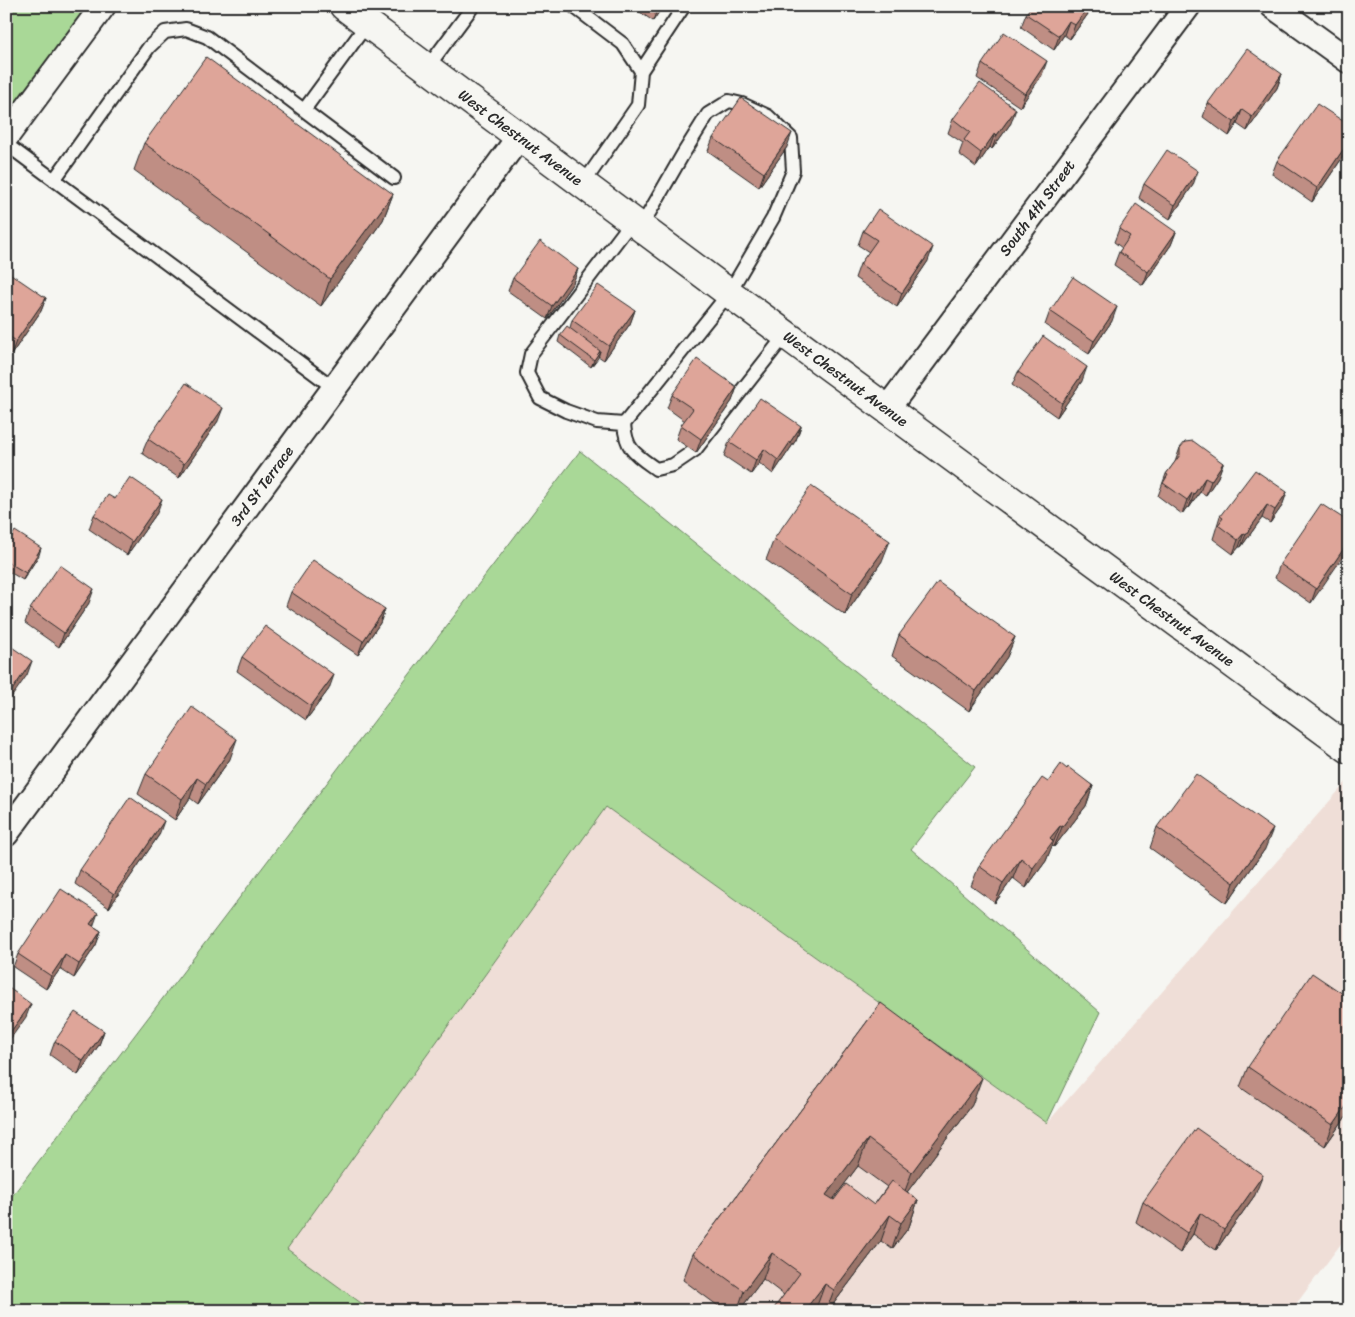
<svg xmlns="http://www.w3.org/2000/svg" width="1355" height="1317" viewBox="0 0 1355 1317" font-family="Sriracha,sans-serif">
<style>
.built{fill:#efded7}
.green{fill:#a9d897;stroke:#6a8261}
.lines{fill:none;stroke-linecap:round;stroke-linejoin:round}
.lane-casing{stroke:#2b2b2b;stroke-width:16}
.street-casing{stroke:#2b2b2b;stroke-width:28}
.secondary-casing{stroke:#2b2b2b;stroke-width:31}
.lane{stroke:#f6f6f2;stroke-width:12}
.street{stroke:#f6f6f2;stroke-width:24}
.secondary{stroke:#f6f6f2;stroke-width:28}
.wall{fill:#bf8e84;stroke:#2b2b2b;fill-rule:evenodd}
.shaded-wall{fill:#9b746b;stroke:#2b2b2b}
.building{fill:#dea599;stroke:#2b2b2b}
.labels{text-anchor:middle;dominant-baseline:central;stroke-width:4.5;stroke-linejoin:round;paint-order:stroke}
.street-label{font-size:15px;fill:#2b2b2b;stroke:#f6f6f2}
</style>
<rect width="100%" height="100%" fill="#f6f6f2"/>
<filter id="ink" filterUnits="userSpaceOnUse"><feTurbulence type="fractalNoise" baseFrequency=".02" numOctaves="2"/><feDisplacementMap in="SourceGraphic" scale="10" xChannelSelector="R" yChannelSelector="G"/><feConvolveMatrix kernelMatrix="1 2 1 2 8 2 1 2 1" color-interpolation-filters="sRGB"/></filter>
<g filter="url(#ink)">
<!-- built -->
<path class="built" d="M1349,779V1233L1291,1311H372L286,1249L606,807L1047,1123Z"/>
<!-- green -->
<path class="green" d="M6,6H103L6,137Z
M580,451L975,767L911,849L1100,1012L1047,1123L606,807L287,1249L372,1311H6V1204Z"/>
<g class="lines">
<defs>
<path id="lane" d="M573,6L623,44L641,71L638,105L583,184
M427,68L473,6
M641,71L684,6
M304,110L367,24
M6,144L334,388
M54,180L149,47L165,32L186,29L207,37L394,178
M633,220L531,354L527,373L540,398L566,411L597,422L624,424L729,293L773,218L793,171L791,138L768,116L742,104L729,101L708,114L683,154L641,227
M624,424C626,450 635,454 656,469L673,465L695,450L786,334"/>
<g id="street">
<path d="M1273,6L1349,61"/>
<path d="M6,137L103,6"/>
<path id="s1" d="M887,409L1188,6"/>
<path id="s2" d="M6,834L519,137"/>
</g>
<g id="secondary">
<path id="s3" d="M344,6L729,293L1349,749"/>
</g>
</defs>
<!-- lane casing -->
<use href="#lane" class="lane-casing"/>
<!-- street casing -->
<use href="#street" class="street-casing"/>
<!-- secondary casing -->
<use href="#secondary" class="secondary-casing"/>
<!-- lane -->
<use href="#lane" class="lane"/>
<!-- street -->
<use href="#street" class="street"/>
<!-- secondary -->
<use href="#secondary" class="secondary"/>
</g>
<!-- wall -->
<path class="wall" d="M631,6H663L653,21Z
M1026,14H1088L1070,39L1064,35L1054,50L1021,27Z
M982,64L1042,75L1020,107L977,78Z
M1282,74L1277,88L1247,131L1237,124L1229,136L1203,117L1208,103Z
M953,119L1011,123L992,149L990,147L976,167L959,154L963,143L948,133Z
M1349,125V148L1312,202L1272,174L1277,161Z
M713,138L787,147L759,187L708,151Z
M144,143L393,194L383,220L321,306L134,170Z
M1144,184L1193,185L1170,219L1139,198Z
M1119,229L1176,232L1171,245L1143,285L1114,265L1119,252L1122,248L1114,242Z
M863,231L928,261L897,307L855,278L860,264L869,252L858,245Z
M578,269L573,283L547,319L508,291L513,278Z
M6,275L46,298L41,311L11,355L6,352Z
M635,310L630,324L604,360L598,356L591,367L558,342L560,335L570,328L572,320Z
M1050,311L1112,321L1089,354L1045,325Z
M1018,372L1082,381L1057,417L1012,385Z
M737,387L732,401L696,453L676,439L681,425L685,421L667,408L672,395Z
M218,421L179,478L142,453L148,439Z
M801,426L796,440L773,474L759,463L751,474L724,456L729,442Z
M1180,448L1223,463L1218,477L1206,495L1200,492L1189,508L1187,507L1182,514L1158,496L1166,474L1175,462Z
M1287,492L1282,506L1270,523L1262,518L1241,547H1239L1233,554L1213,539L1220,516Z
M115,499L157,513L127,555L89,529L94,515Z
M1349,522L1311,603L1275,578L1280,564Z
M774,539L882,561L845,615L766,560Z
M6,546L39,555L23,580L6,570Z
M291,592L385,609L380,623L358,655L286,606Z
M89,603L59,647L25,623L30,609Z
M899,635L1015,637L1007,657L969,711L892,656Z
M242,657L329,689L306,720L237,671Z
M230,759L198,804L190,798L175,820L138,794L146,774Z
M1067,769L1093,786L1086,806L1054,847L1053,846L1051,848L1046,861L1026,888L1013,878L995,903L971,886L979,866L1048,782Z
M1157,827L1265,849L1227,903L1150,848Z
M159,835L109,908L75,884L80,870Z
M93,926L101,931L96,945L74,978L60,969L46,989L13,967L18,954Z
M881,1003L972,1105L907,1192L918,1200L909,1227L892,1249L881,1241L828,1311H816L815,1310V1311H772L784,1295L763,1279L739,1311H725L683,1280L693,1254ZM858,1166L887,1187L874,1205L833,1199Z
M104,1031L99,1045L78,1075L50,1055L55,1041Z
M1248,1067L1349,1112L1325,1146L1240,1087Z
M1255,1195L1216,1250L1193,1234L1180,1253L1136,1222L1143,1202Z"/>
<!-- shaded-wall -->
<path class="shaded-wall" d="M658,6H663L653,21Z
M1089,6H1090L1088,14L1070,39L1075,25Z
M1069,21L1064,35L1054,50L1059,36Z
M1047,61L1042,75L1020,107L1025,94Z
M1282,74L1277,88L1247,131L1252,117Z
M1016,109L1011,123L992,149L997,135Z
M1242,110L1237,124L1229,136L1234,122Z
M792,133L787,147L759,187L764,173Z
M995,133L990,147L976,167L981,153Z
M1349,141V148L1312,202L1317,188Z
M1198,171L1193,185L1170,219L1175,205Z
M393,194L383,220L321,306L330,279Z
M1176,232L1171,245L1143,285L1148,272Z
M933,247L928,261L897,307L902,293Z
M578,269L573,283L547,319L552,306Z
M46,298L41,311L11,355L16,341Z
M1117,307L1112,321L1089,354L1094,341Z
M635,310L630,324L604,360L609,346Z
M600,351L598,358L591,367L594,360Z
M1087,367L1082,381L1057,417L1062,403Z
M737,387L732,401L696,453L701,439Z
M223,408L218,421L179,478L184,464Z
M801,426L796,440L773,474L778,460Z
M764,449L759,463L751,474L756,460Z
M1223,463L1218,477L1206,495L1211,481Z
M1205,478L1200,492L1189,508L1194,494Z
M1287,492L1282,506L1270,523L1275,510Z
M1192,493L1187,507L1182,514L1187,500Z
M162,499L157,513L127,555L132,542Z
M1267,505L1262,518L1241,547L1246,534Z
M1244,533L1239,547L1233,554L1238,540Z
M890,541L882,561L845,615L852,594Z
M1349,541V548L1311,603L1316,589Z
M41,548L39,555L23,580L26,573Z
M94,589L89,603L59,647L64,633Z
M385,609L380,623L358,655L363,641Z
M1015,637L1007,657L969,711L976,691Z
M32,661L27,675L6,705V699Z
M334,675L329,689L306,720L311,706Z
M237,739L230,759L198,804L206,784Z
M197,778L190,798L175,820L182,799Z
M1093,786L1086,806L1054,847L1062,827Z
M164,821L159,835L109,908L114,894Z
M1060,826L1046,861L1026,888L1033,868L1050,838Z
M1273,829L1265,849L1227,903L1234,883Z
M1021,858L1013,878L995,903L1003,883Z
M98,913L93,927L90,924Z
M101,931L96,945L74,978L79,964Z
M65,955L60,969L46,989L51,976Z
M31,1004L26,1017L6,1045V1038Z
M104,1031L99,1045L78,1075L83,1061Z
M982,1078L972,1105L902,1199L912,1172Z
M1349,1102V1112L1325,1146L1333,1125Z
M868,1139L858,1166L817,1221L826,1195Z
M1263,1175L1255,1195L1216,1250L1224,1230Z
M918,1200L909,1227L892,1249L901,1223Z
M1200,1213L1193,1234L1180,1253L1187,1233Z
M890,1215L881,1241L828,1311H826L834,1290Z
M772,1253L763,1279L739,1311H737L744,1291Z
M825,1284L815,1311H804Z"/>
<!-- building -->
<path class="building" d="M1031,6H1089L1075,25L1069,21L1059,36L1026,14Z
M1004,32L1047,61L1025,94L982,64Z
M1247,49L1282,74L1252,117L1242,110L1234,122L1208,103Z
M206,57L393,194L330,279L144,143Z
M980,83L1016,109L997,135L995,133L981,153L964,140L970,132L953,119Z
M741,98L792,133L764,173L713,138Z
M1317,104L1349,125V141L1317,188L1277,161Z
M1167,150L1198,171L1175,205L1144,184Z
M1136,204L1176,232L1148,272L1119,252L1130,236L1119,229Z
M878,209L933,247L902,293L860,264L877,240L863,231Z
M540,241L578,269L552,306L513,278Z
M8,272L46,298L16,341L6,334V275Z
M1073,277L1117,307L1094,341L1050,311Z
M598,285L635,310L609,346L572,320Z
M567,326L600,351L594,360L560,335Z
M1043,336L1087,367L1062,403L1018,372Z
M697,359L737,387L701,439L681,425L693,409L672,395Z
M186,383L223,408L184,464L148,439Z
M760,398L801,426L778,460L764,449L756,460L729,442Z
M1193,441L1223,463L1211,481L1205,478L1194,494L1192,493L1187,500L1163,483L1168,475L1166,474L1180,455V448L1185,442Z
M1255,470L1287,492L1275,510L1267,505L1246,534L1244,533L1238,540L1218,525L1223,518L1220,516Z
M130,477L162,499L132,542L94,515L108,495L115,499Z
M811,486L890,541L852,594L774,539Z
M1321,504L1349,522V541L1316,589L1280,564Z
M15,531L41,548L26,573L6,561V546Z
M313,560L385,609L363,641L291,592Z
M60,565L94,589L64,633L30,609Z
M938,582L1015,637L976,691L899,635Z
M265,626L334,675L311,706L242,657Z
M6,643L32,661L6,699Z
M192,707L237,739L206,784L197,778L182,799L146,774Z
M1061,764L1067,769L1068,767L1093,786L1062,827L1060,826L1050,838L1053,841L1033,868L1021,858L1003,883L979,866L1042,778L1048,782Z
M1196,774L1273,829L1234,883L1157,827Z
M130,797L164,821L114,894L80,870Z
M61,889L98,913L90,924L101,931L79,964L65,955L51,976L18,954Z
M1312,973L1349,998V1102L1333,1125L1248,1067Z
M6,986L31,1004L6,1038Z
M881,1003L982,1078L912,1172L868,1139L826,1195L834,1200L846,1184L874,1205L892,1181L918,1200L901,1223L890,1215L834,1290L825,1284L804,1311H772L800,1273L772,1253L744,1291L693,1254Z
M75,1012L104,1031L83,1061L55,1041Z
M1196,1128L1263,1175L1224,1230L1200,1213L1187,1233L1143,1202Z"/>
</g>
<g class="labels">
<!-- street labels -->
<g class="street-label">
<text stroke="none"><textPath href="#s3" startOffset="220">West Chestnut Avenue</textPath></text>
<text stroke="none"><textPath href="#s1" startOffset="251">South 4th Street</textPath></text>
<text stroke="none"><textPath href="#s3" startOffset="625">West Chestnut Avenue</textPath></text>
<text stroke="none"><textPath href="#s2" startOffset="432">3rd St Terrace</textPath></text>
<text stroke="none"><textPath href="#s3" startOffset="1030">West Chestnut Avenue</textPath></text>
</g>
</g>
<!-- margin -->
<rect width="1355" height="1317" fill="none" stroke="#f6f6f2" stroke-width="25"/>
<rect x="12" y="12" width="1330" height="1292" fill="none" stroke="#2b2b2b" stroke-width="2" filter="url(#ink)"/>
</svg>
